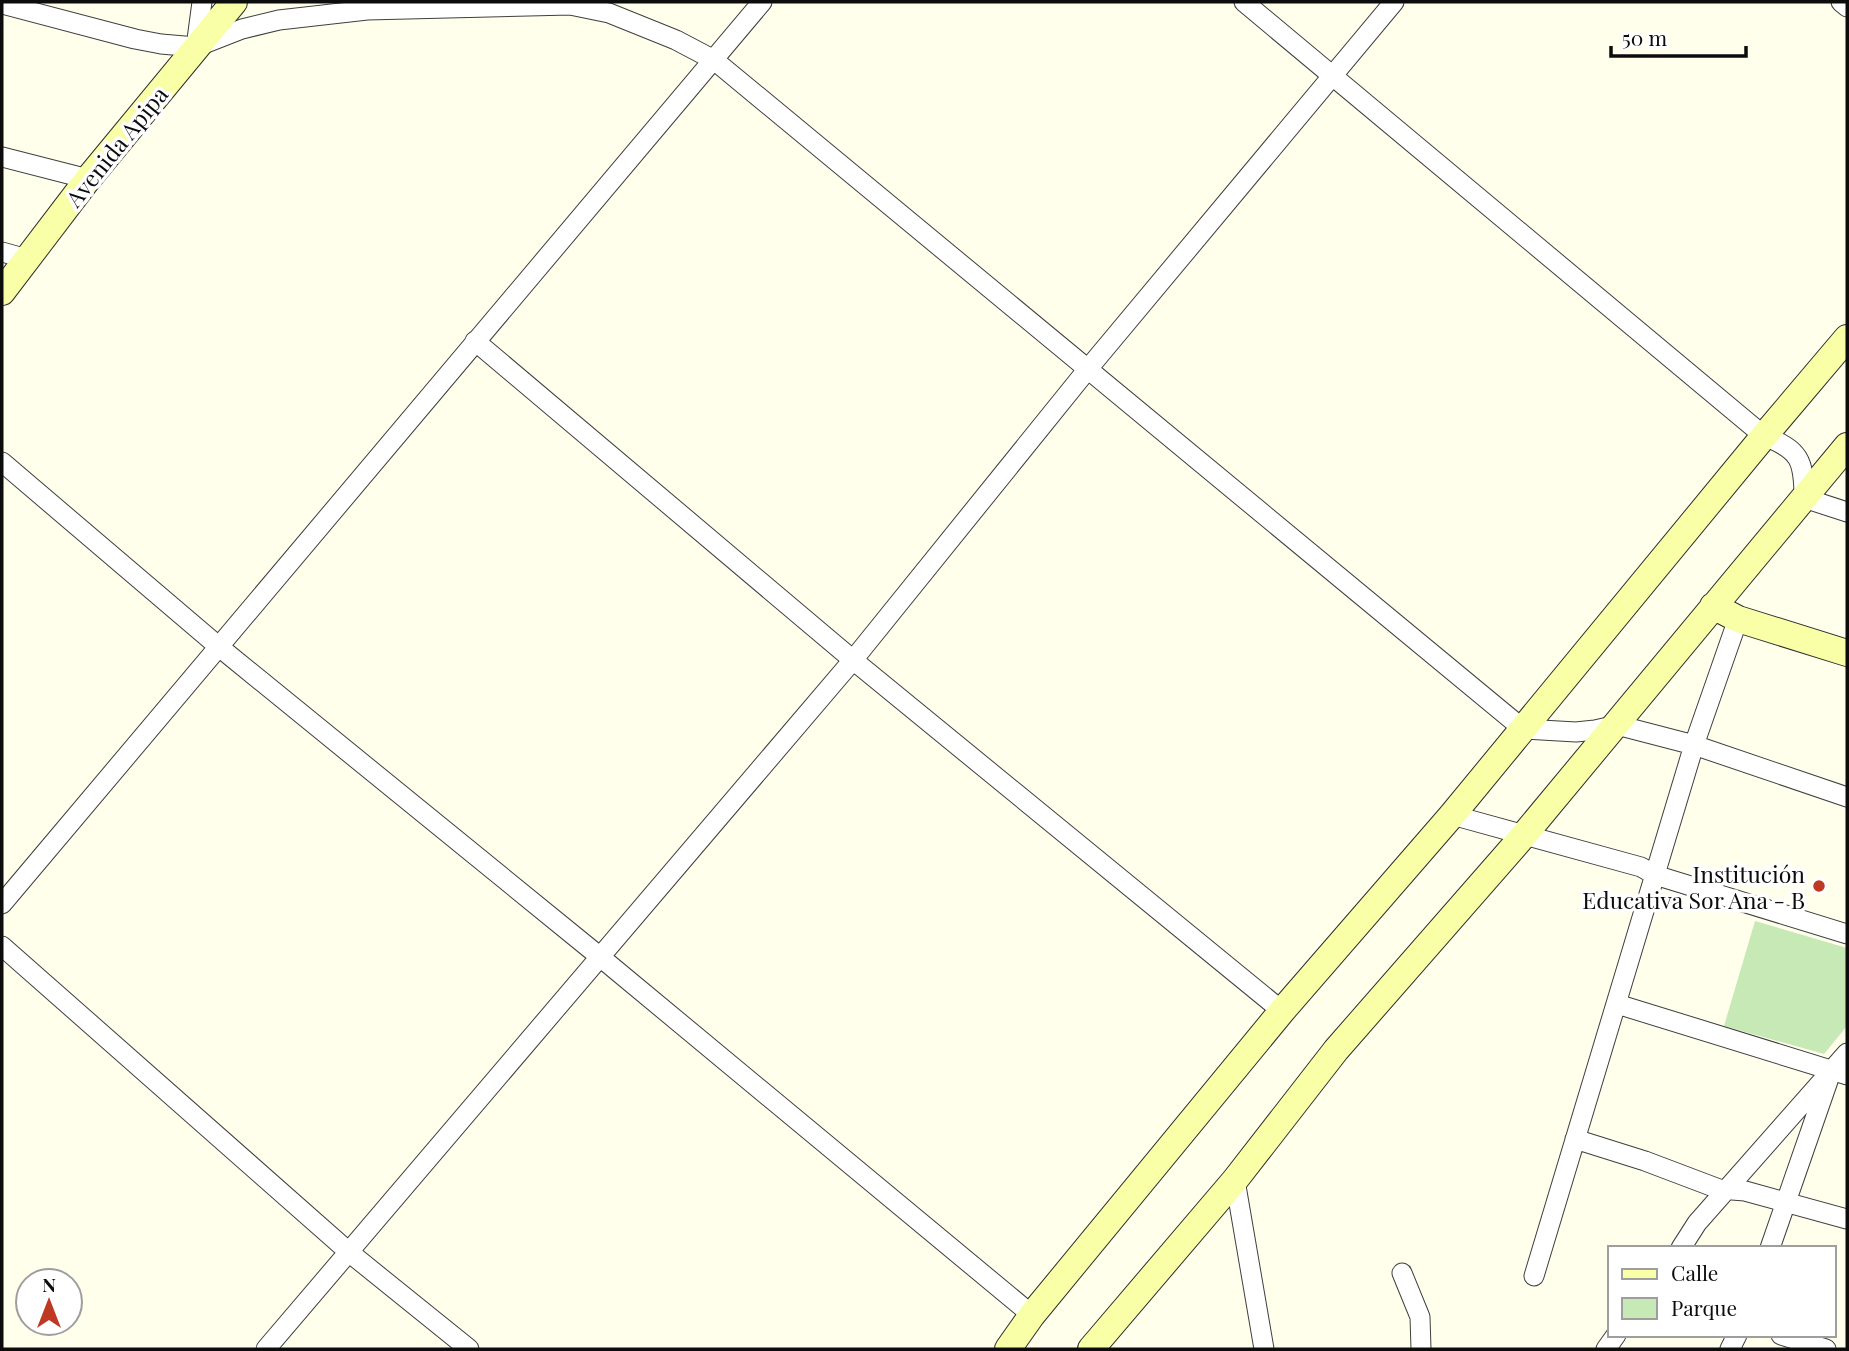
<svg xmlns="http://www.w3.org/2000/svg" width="1849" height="1351" viewBox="0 0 1849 1351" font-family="'Playfair Display',serif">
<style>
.green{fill:#c7e9b6}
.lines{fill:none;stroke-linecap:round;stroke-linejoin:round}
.street-casing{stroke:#3f3f3f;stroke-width:21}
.secondary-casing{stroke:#2e2e2e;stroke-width:28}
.street{stroke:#fff;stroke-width:19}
.secondary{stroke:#f9ffa7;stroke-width:26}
.poi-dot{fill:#be3823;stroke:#fff;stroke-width:2.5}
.labels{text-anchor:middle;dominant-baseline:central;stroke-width:7;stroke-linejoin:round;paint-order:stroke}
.street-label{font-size:23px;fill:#0c0c0c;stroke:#fff}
.poi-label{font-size:23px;fill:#0c0c0c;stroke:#fff;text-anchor:end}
</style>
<rect width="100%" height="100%" fill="#ffffec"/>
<!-- green -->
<path class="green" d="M1755,921L1847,948V1026L1824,1054L1724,1026Z"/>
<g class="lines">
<defs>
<path id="street" d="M1244,2L1764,436C1800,450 1804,460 1804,498L1847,512
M1841,2L1847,7
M2,4L135,39L161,44L196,47L242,29L279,20L367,10L570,5L609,13L676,40L714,60L1523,729L1576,732L1595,730L1617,725L1694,745L1847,797
M196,47L202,2
M2,157L88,179
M2,252L27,259
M475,341L853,660L1282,1011
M2,462L218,646L599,956L1032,1315
M1452,815L1641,867L1655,875L1847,934
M2,904L762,2
M2,946L350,1253L469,1349
M1617,1004L1847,1075
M1575,1139L1645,1161L1719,1189L1745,1191L1847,1219
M1235,1180L1264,1349
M1681,1248L1697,1223L1847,1053
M1770,1248L1828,1081
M1402,1273L1420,1317L1421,1349
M1534,1276L1694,745L1738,619
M1781,1335L1826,1349
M266,1349L853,660L1087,370L1394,2
M1606,1349L1616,1335
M1730,1349L1737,1335"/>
<path id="secondary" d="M2,292L88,179L234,2
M1713,606L1738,619L1847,653
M1008,1349L1032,1315L1282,1011L1452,815L1764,436L1847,338
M1091,1349L1235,1180L1336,1050L1524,835L1847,446"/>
</defs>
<!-- street casing -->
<use href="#street" class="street-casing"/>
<!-- secondary casing -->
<use href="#secondary" class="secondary-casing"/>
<!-- street -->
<use href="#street" class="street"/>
<!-- secondary -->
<use href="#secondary" class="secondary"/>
</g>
<!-- markers -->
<circle class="poi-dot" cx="1819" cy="886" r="7"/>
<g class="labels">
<!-- street labels -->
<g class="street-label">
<text transform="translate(116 146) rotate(-51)">Avenida Apipa</text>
</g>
<!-- poi labels -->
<g class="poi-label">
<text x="1805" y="873">Institución<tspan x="1805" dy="26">Educativa Sor Ana - B</tspan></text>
</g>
</g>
<!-- border -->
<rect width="1849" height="1351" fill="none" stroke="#0c0c0c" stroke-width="7"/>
<!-- legend -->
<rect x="1608" y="1246" width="228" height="91" fill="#ffffff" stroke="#9e9e9e" stroke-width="2"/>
<rect x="1622" y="1269" width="35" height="10" fill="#f9ffa7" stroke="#9e9e9e" stroke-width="2"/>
<text x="1671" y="1281" font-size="21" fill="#0c0c0c">Calle</text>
<rect x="1622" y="1298" width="35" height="21" fill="#c7e9b6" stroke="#9e9e9e" stroke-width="2"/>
<text x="1671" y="1316" font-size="21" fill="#0c0c0c">Parque</text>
<!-- north arrow -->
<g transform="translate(49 1302)"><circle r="33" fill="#ffffff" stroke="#9e9e9e" stroke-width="2"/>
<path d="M0-5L12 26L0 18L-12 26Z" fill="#be3823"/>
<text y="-10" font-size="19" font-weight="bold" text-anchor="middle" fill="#0c0c0c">N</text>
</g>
<!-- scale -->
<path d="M1611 46v10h135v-10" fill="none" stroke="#0c0c0c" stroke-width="3.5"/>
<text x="1622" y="46" font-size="21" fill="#0c0c0c" stroke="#ffffff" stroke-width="5" paint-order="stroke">50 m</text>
</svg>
